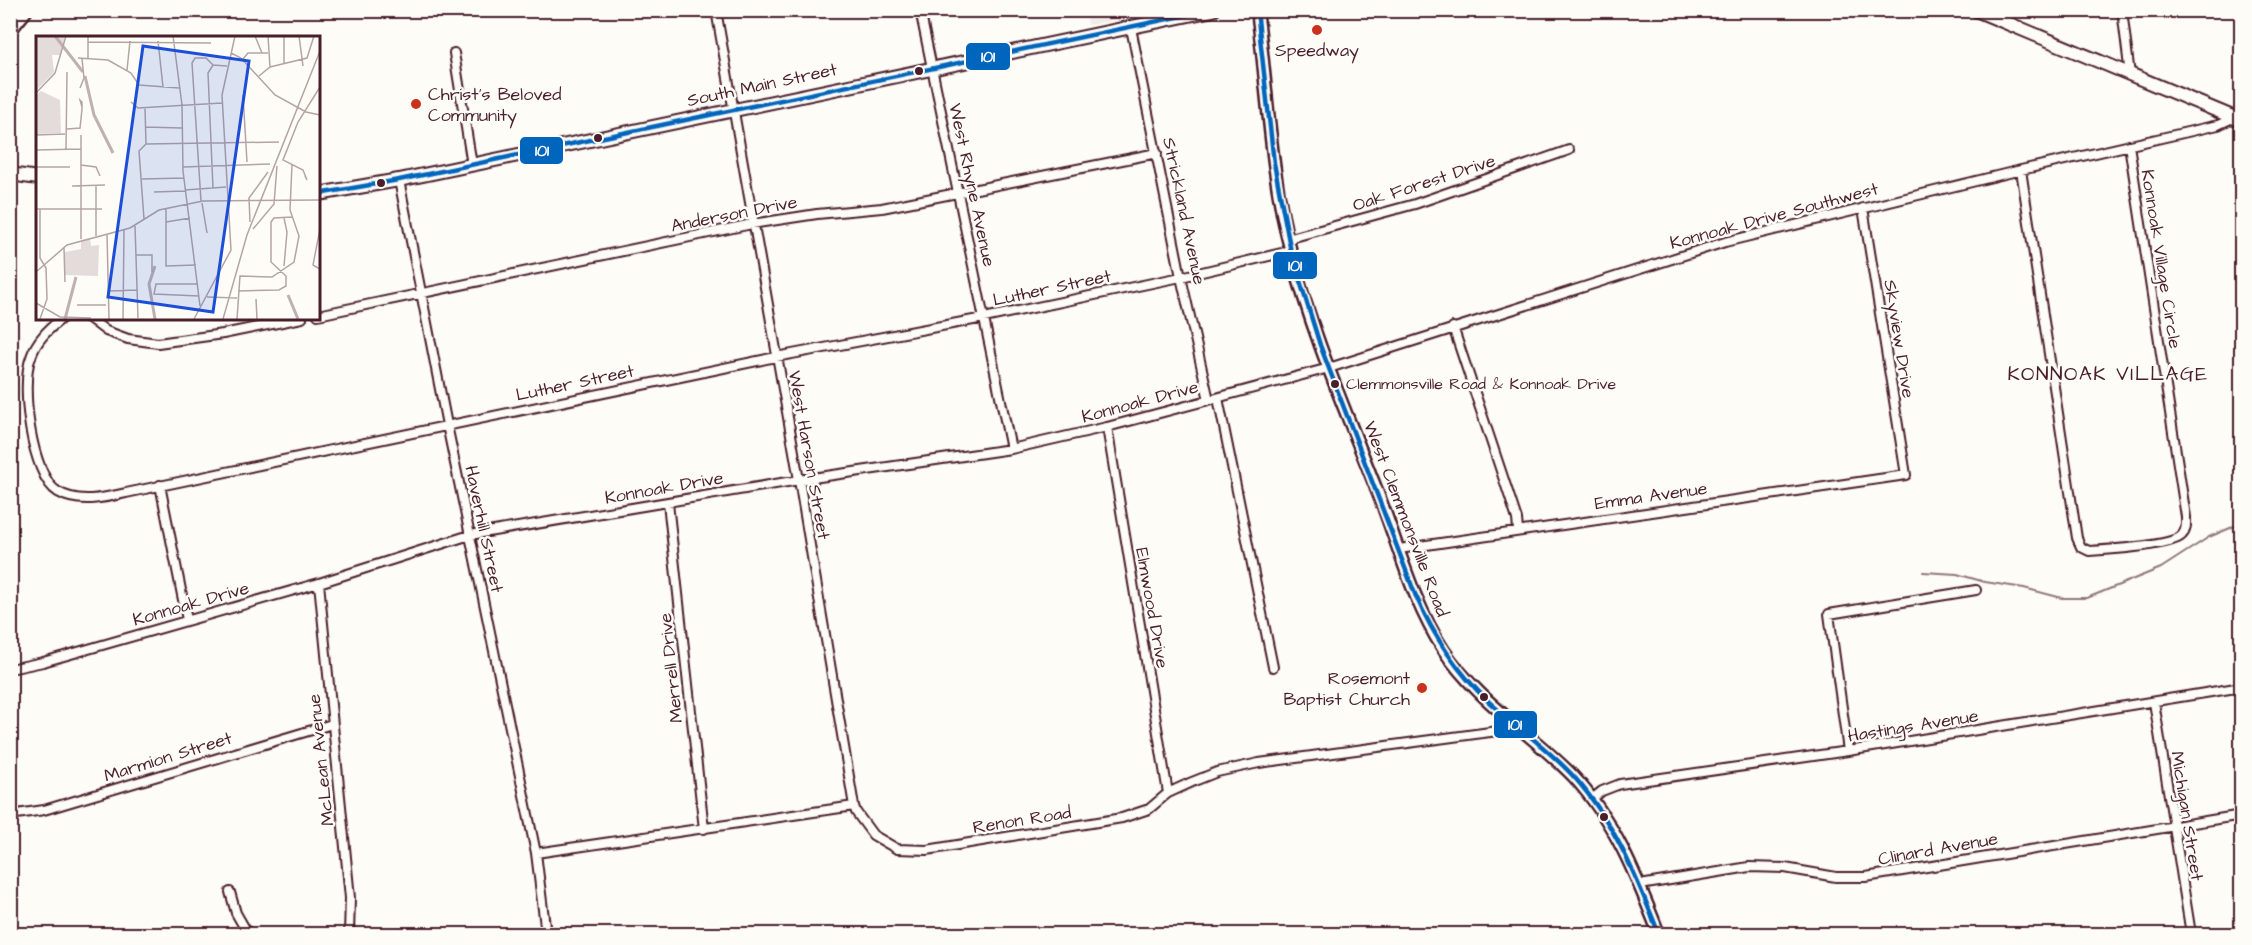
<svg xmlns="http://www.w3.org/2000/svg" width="2252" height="945" viewBox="0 0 2252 945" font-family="'Architects Daughter',sans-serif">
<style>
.built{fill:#f0ece8}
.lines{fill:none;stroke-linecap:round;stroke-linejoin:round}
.stream{stroke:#91777b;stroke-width:2}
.street-casing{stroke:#4a1f2b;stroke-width:12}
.secondary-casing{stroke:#4a1f2b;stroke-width:15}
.primary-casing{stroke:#4a1f2b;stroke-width:16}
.street{stroke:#fdfcf7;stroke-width:8}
.secondary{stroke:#fdfcf7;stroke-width:10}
.primary{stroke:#fdfcf7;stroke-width:12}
.bus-1-casing{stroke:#fdfcf7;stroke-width:9}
.bus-1{stroke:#0065bd;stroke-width:4.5}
.poi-dot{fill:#c8321e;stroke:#fdfcf7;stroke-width:2}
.bus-dot{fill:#4a1f2b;stroke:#fdfcf7;stroke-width:2}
.labels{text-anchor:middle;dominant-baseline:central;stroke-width:5;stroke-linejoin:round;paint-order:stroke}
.bus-label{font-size:16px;fill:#4a1f2b;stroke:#fdfcf7;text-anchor:start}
.poi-label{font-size:18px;fill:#4a1f2b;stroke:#fdfcf7}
.street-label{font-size:18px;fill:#4a1f2b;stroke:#fdfcf7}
.neighbourhood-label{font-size:20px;letter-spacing:1.5px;fill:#4a1f2b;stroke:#fdfcf7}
.inset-river{fill:none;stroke:#c0b1b1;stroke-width:3}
.inset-road{fill:none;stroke:#b5a4a5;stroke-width:1.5}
.view{fill:#1d4ed8;fill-opacity:0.15;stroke:#1d4ed8;stroke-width:3}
.inset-edge{fill:none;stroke:#4a1f2b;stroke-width:3}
.line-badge{stroke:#fdfcf7;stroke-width:2}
.badge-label{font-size:16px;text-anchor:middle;font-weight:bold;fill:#fff}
</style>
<rect width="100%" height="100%" fill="#fdfcf7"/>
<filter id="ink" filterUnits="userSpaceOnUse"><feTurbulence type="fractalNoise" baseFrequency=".0167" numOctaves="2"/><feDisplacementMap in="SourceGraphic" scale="12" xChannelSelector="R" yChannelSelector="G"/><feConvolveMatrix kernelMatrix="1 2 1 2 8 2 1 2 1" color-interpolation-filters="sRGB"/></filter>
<g filter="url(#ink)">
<!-- built -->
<path class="built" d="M1085,11V10L1168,11L1088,25Z"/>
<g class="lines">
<!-- stream -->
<path class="stream" d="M1923,572L1957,574L1985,582L2024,588L2062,598H2087L2161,568L2209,537L2242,523"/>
<defs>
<path id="street" d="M716,10L799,480L854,806L856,812L873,835L897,849L927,850L1122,818L1149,809L1168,793L1192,782L1217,772L1259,763L1520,728
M920,10L1011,449
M2122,10L2130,75
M1131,28L1181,277L1209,400
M454,53L472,165
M2021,170L2077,538L2081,547L2089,551C2106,550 2173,546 2182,535C2187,530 2186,523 2186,517L2129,145
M399,180L447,425L536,853L546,934
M1287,239L1415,204L1569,150
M318,315L752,224L817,214L882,208L1157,153
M62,318C49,329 37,339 31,357C20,384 31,476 58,492C78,504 104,498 126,493L776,357L984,318L1181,277L1290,251
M89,318L106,331L128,339L158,343L223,334L302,318
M1453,327L1517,519L1518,530
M1218,398L1273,667
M1107,427L1168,793
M160,485L187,620
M668,503L704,829
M1399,549L1906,475L1863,208
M319,583L350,898L349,934
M10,669L43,662L319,583L470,535L799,480L1011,449L1107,427L1329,368L1725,242L2021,170L2218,125L2233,118
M2154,702L2191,934
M1848,751L1829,614L1976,590
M1592,799L1602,791L1620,784L1848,751L2242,687
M10,815L44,810L332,724
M536,853L854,806
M1640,885L1749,867L1785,868L1836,877H1866L2242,815
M230,892L236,913L248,934"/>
<path id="secondary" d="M1257,10C1268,91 1270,174 1291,252C1312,336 1348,416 1379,496C1399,547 1413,603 1443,649C1476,700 1531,733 1573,776C1615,821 1637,878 1659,934
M10,31L27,10"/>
<path id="primary" d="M1976,10L2242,121
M10,174L38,178
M318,194L399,180L1213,10"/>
</defs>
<!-- street casing -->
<use href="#street" class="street-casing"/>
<!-- secondary casing -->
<use href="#secondary" class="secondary-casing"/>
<!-- primary casing -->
<use href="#primary" class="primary-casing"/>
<!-- street -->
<use href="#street" class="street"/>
<!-- secondary -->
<use href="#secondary" class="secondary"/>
<!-- primary -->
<use href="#primary" class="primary"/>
<defs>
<path id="bus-1" d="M1257,10L1274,163L1291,252L1320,345L1415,594C1433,635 1456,671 1489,702C1517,727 1550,750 1575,778C1615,823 1637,879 1659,934
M318,194L399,180L1211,10"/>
</defs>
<!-- bus-1 casing -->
<use href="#bus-1" class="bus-1-casing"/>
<!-- bus-1 -->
<use href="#bus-1" class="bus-1"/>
</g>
</g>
<!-- markers -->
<g class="poi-dot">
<circle cx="1317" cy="30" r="6"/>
<circle cx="416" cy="104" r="6"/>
<circle cx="1422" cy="688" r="6"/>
</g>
<g class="bus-dot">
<circle cx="919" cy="71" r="5"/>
<circle cx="598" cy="138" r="5"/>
<circle cx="381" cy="183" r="5"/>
<circle cx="1335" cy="384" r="5"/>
<circle cx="1484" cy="697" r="5"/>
<circle cx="1604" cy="817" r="5"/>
</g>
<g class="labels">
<!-- bus labels -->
<g class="bus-label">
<text x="1346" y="384">Clemmonsville Road &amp; Konnoak Drive</text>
</g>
<!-- poi labels -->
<g class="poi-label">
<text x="1317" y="50">Speedway</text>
<text x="428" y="94" text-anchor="start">Christ's Beloved<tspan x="428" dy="21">Community</tspan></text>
<text x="1410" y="678" text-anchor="end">Rosemont<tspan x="1410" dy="21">Baptist Church</tspan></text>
</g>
<!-- street labels -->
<g class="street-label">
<text transform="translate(762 85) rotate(-12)">South Main Street</text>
<text transform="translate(1424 183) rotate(-18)">Oak Forest Drive</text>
<text transform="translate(972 185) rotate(78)">West Rhyne Avenue</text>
<text transform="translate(1184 211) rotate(78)">Strickland Avenue</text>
<text transform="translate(734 214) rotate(-11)">Anderson Drive</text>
<text transform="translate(1774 216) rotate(-15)">Konnoak Drive Southwest</text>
<text transform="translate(2161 259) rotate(81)">Konnoak Village Circle</text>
<text transform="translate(1052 288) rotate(-12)">Luther Street</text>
<text transform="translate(1899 339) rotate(81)">Skyview Drive</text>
<text transform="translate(575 383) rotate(-12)">Luther Street</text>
<text transform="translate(1140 402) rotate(-15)">Konnoak Drive</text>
<text transform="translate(809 455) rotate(80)">West Harson Street</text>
<text transform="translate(664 488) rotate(-10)">Konnoak Drive</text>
<text transform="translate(1651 496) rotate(-8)">Emma Avenue</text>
<text transform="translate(1406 519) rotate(69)">West Clemmonsville Road</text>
<text transform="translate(484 529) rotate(78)">Haverhill Street</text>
<text transform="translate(191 604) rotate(-16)">Konnoak Drive</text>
<text transform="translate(1152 608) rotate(80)">Elmwood Drive</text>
<text transform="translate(671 668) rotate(-96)">Merrell Drive</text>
<text transform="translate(1913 726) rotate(-9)">Hastings Avenue</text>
<text transform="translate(168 757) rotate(-17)">Marmion Street</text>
<text transform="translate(321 760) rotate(-96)">McLean Avenue</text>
<text transform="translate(2187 816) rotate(81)">Michigan Street</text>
<text transform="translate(1022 820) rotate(-9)">Renon Road</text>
<text transform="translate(1938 849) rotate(-10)">Clinard Avenue</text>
</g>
<!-- neighbourhood labels -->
<g class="neighbourhood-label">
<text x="2108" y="374">KONNOAK VILLAGE</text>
</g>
</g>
<!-- overview -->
<g transform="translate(36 36)">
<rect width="284" height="284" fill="#fdfcf7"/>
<path d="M0,0H29L24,19H16L18,36L0,55ZM5,55L24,64L25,97L0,98V59ZM54,202L55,210L63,209L62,240L29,239V216L45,213V204Z" fill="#e3dcda"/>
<path class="inset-river" d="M19,0L47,36M49,40L58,79L77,117M119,230L113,248L119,283M252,259L262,283M29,283L40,241"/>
<path class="inset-road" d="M52,0V23M137,0L146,69L147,135L164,270M219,0L226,17M232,0L234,31M263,0L267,30M122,5L127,51M52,6L175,7M195,17L205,22L239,59L270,76L284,79M42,22L72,24L95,37L103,49L143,52M207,23L212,17H232M248,29V0M91,34L94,5M223,40L234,31L271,22L278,0M44,52L48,42L46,23M0,57L19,37L30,0M207,59L211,126M95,66L102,72L186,67M109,91L146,92M31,93L44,92L46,73V66L44,64L46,71M0,99L29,98M45,99V203M110,108L243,106M30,113L31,36M0,114L45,113M45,129L60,131L64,140M0,131H34M147,131L234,128M269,140L271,144L267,134L247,124L262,86L284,51M106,143L148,142M60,149V200M36,150L69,149M177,152L172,37L177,29L191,30M149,154L190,151M118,156L149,155M165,165L156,27L159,22H170L177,29M166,167L171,197M130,172V230L160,229M0,173H66M248,182L251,196L248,230M108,183L103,115L110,108L109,72M130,186L154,182M214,186L213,162L232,136M99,190L102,282M217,193L238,168L241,130M284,193L277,229L284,233M71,198L73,283M28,212L29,246M100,219H116V236M0,236L31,209L94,192L123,174L167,165L284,164M162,248H120L118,258L163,260M73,255L101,254M202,255L243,254L250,250V240L235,226V186L238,182L256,181M171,261L201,262M220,263L221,283M0,267L24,281L55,282M41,269H70M4,283L11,263L10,232L4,222V173M87,283L88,194M158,283L195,214L186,59L199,0M187,283L211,199L284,15M201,283L204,240L236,241L258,226L263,200L254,174L256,129"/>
<path class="view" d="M107,10L213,25L177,276L72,261Z"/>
<rect width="284" height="284" class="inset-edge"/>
</g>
<g class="line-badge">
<rect x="965" y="42" width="46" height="29" rx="6" fill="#0065bd"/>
<rect x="519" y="136" width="45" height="29" rx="6" fill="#0065bd"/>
<rect x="1272" y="251" width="46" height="29" rx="6" fill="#0065bd"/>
<rect x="1493" y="710" width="45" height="29" rx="6" fill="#0065bd"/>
</g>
<g class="badge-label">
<text x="988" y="62">101</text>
<text x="542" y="156">101</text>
<text x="1295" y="271">101</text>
<text x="1515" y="730">101</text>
</g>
<!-- margin -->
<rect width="2252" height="945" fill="none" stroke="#fdfcf7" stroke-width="36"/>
<rect x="18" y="18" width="2216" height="909" fill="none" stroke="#4a1f2b" stroke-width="2" filter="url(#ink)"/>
</svg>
